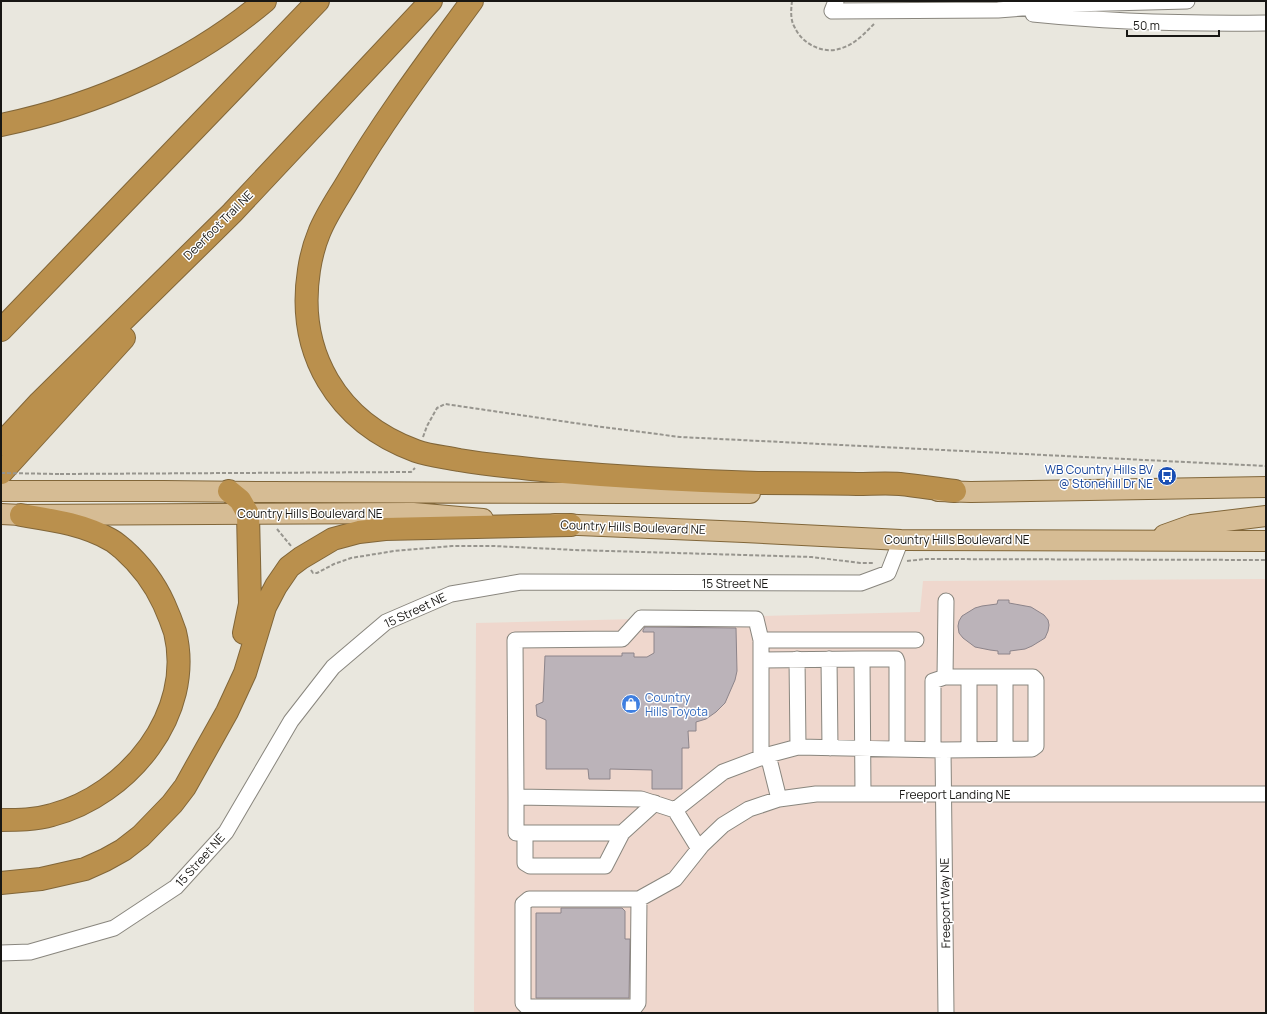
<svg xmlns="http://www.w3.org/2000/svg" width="1267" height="1014" viewBox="0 0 1267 1014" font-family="Manrope,sans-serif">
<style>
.industrial{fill:#efd7cd}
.building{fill:#bbb3b9;stroke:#8c848a}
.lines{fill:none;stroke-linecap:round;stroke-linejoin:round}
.minor-casing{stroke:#89867e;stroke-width:17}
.major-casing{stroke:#816639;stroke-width:22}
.highway-casing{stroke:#816639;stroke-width:24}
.path{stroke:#97958e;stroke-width:2;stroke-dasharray:4 2;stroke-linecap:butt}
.minor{stroke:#fff;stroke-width:15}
.major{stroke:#d6bc94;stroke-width:20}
.highway{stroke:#ba904d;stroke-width:22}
.path-bridge{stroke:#97958e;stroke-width:2;stroke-dasharray:4 2;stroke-linecap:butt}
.labels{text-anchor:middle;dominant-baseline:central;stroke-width:3;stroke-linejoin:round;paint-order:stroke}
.street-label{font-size:12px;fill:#181714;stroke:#fff}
.transit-label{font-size:12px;fill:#164399;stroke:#fff;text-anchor:end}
.shop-label{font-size:12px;fill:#366cbe;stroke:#fff;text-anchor:start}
</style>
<rect width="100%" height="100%" fill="#e9e7de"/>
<!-- industrial -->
<path class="industrial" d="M1266,579V1013H474L476,623L920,612L923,581Z"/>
<!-- building -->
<path class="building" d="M998,600H1009V603L1031,607L1044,615L1048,620L1049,625L1048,631L1045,638L1032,646L1025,649L1010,651V654H998V651L990,650L975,647L963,638L959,633L958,626L959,621L962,616L975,608L982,606L997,604Z
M645,627L736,628L737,671L735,680L725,703L716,712L706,719L696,722V731H688L689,748H682V789H652V770L610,769V779H589L588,769H546V720L537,716L536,705L543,702L545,656H622V653H634V657H647L654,653V632H643V630Z
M561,908H622L625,911V939H630L629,998H536V913H561Z"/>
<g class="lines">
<defs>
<path id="minor" d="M836,1L832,11L998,10L1071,4L1187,1
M1033,14C1111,22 1188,24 1266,23
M946,601L945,677H1033L1036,680V746L1032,749L943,750L946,1013
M797,659L798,747
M829,659L830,748
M862,659L761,660V640H916
M761,660V758
M969,677V749
M1005,677V749
M933,750V681L945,677
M768,755L779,799
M863,794L862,659H896L897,662V749
M516,797V833H622L655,803
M675,810L641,799L516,797L515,640L622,639L641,618L756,619L761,640
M525,833V863L530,866H605L622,833
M699,849L675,810L723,772L768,755L798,747L943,750
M639,899H529L523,904V1003L527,1007H635L638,1003L639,899L675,879L702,845L723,825L749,809L779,799L816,794H1266
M1,953L30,952L114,928L176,887L226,832L291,721L333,667L386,622L451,594L521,582L861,583L888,573L901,540"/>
<path id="major" d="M1,491H164L266,492L633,493H750
M938,491L971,492L1266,487
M1,514L21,515L413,513L483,519
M555,524L744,532L901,540L1266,541
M1164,535L1192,525L1266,516"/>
<path id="highway" d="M472,1C429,60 385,118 348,181C338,198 326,215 319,233C314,245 311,257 309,270C296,353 337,422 416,451C430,456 445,457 459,460C489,465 520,468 551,471C620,477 689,481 758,483C791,483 824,483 857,484C871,484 886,483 900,484C919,486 937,489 955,491
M1,125C97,105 190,64 265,1
M1,330L318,1
M1,444L40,402L232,213L431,1
M1,473L124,338
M229,491L240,500L248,514L250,604L244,633
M1,820C18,820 35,820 52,815C128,795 195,714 175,632C172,623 168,613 164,604C154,582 141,565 123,549C119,546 115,542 111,540C83,524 52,520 21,515
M1,883L41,879L85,869L105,860L123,850L141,836L172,804L185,787L227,712L245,673L265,607L276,586L289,567L301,558L333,539L359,532L385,529L571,525"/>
</defs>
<!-- minor casing -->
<use href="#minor" class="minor-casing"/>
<!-- major casing -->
<use href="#major" class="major-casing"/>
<!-- highway casing -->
<use href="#highway" class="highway-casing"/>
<!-- path -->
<path class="path" d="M792,1C791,10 790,20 795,28C803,45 825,55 842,48C855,44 865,33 874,24
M423,437L427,426L437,408L445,404L595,426L680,437L1266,466
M60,474L411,472L415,468
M277,529L291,546
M907,561L926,559L1266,560
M311,570L313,573H317L334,564L351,558L394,551L452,546H494L575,550L812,557L860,563H873"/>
<!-- minor -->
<use href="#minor" class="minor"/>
<!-- major -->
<use href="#major" class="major"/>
<!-- highway -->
<use href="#highway" class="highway"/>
<!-- path-bridge -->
<path class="path-bridge" d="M1,473L60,474"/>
</g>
<!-- icons -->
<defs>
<symbol id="bus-disc" viewBox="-11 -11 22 22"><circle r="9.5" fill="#1a4fb4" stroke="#fff"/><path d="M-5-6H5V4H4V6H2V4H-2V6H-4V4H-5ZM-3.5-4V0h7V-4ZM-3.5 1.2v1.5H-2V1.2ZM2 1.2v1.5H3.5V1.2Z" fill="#fff"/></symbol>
<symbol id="shop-disc" viewBox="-11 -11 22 22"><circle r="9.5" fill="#3f7fe0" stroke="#fff"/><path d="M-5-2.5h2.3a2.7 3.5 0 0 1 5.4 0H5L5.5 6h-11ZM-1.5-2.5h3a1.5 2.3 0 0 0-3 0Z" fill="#fff"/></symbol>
</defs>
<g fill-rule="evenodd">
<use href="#bus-disc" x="1156" y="465" width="22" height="22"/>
<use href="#shop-disc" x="620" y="693" width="22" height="22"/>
</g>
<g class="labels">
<!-- street labels -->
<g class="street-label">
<text transform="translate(218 225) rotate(-45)">Deerfoot Trail NE</text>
<text x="310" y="513">Country Hills Boulevard NE</text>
<text transform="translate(633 527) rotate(2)">Country Hills Boulevard NE</text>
<text x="957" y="539">Country Hills Boulevard NE</text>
<text x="735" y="583">15 Street NE</text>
<text transform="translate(415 610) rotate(-25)">15 Street NE</text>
<text x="955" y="794">Freeport Landing NE</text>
<text transform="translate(200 860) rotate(-48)">15 Street NE</text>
<text transform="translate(945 903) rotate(-91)">Freeport Way NE</text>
</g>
<!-- transit labels -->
<g class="transit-label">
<text x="1153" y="469">WB Country Hills BV<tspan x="1153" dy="14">@ Stonehill Dr NE</tspan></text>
</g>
<!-- shop labels -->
<g class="shop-label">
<text x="645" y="697">Country<tspan x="645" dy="14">Hills Toyota</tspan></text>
</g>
</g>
<!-- border -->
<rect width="1267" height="1014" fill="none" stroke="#181714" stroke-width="4"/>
<!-- scale -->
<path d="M1127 30v6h92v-6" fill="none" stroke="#181714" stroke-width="2"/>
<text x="1133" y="30" font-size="12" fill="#181714" stroke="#ffffff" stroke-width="3" paint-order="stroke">50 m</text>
</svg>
